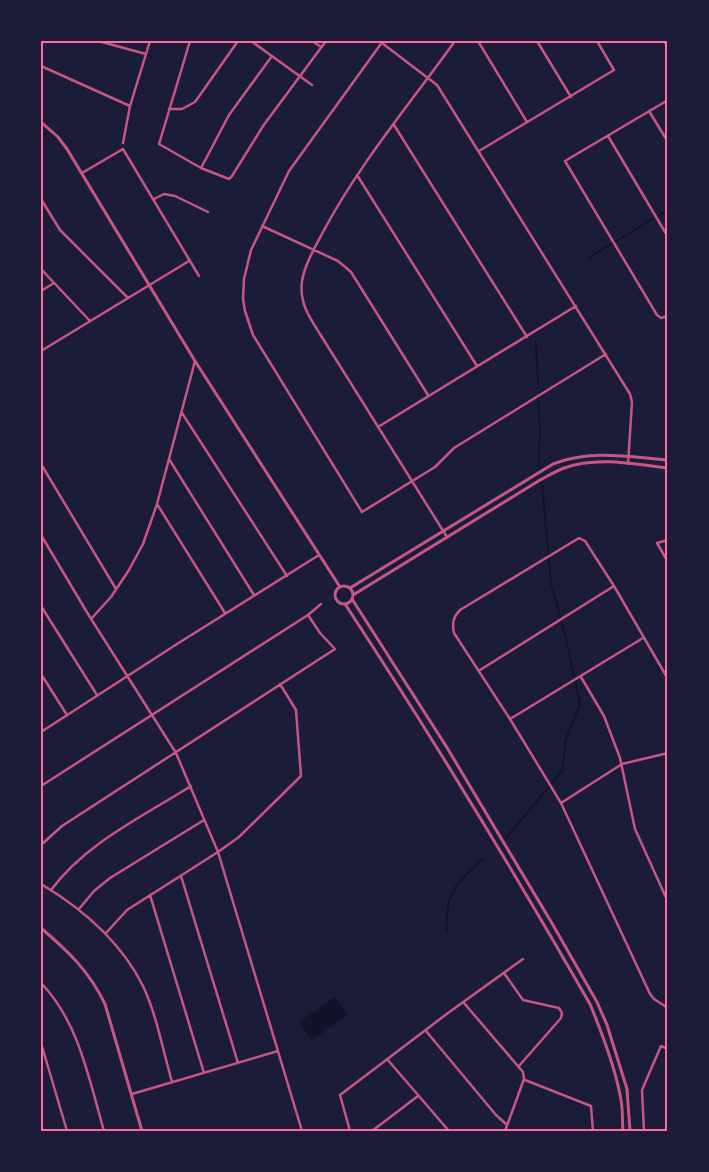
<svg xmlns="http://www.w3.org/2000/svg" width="709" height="1172" viewBox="0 0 709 1172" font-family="'PT Sans',sans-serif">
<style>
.water{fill:#12122b}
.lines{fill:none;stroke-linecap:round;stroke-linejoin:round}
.stream{stroke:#12122b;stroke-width:2}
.minor{stroke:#c65784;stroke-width:2.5}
.tertiary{stroke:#c65784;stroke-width:3}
.neatline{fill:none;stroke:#ff6b9d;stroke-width:2}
</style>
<rect width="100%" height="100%" fill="#1b1b3a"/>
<!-- water -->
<path class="water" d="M335,997L348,1015L312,1040L299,1022Z"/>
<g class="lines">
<!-- stream -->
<path class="stream" d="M590,257L668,210
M536,342L538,384
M538,399L540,425L539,467
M506,838L562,771L566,739L580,704L565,634L551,584L542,483
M447,930C445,891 456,884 483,859"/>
<!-- minor -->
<path class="minor" d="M98,41L146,54
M190,41L159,144L201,168L229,179L232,176L263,126L326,41
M251,41L312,85
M312,41L321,47
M383,41L289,171L251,250L244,279L243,299L245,311L253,335L362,512L435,467L454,448L606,354
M478,41L527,122
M537,41L571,97
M664,41L668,47
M382,43L437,85L630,394L632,402L628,464
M41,66L130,106
M668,100L565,161L657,315L661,318L668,316
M169,109H182L195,102L238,41
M649,111L668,142
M394,125L527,337
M608,136L668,237
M123,143L130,106L150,41
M479,151L614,70L597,41
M201,168L229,115L272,56
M82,173L123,149L199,276
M357,175L477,366
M41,199L60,230L128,298
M154,199L164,194L175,196L208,212
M262,226L338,261L351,272L428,395
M41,269L90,321
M41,291L54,283
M41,351L189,261
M182,413L287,576
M378,427L576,306
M169,459L254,595
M41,464L116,589
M157,504L225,613
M41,535L88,614L176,753L218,852L302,1131
M447,537L320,334C309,317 299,302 302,281C305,264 315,247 323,232C359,164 410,104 455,41
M668,540L657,543L668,562
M41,606L97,695
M91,619L111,597L129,570L143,544L157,504L195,361
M480,670L614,586
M41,674L67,715
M581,677L604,716L620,758L635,829L668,902
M668,679L614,586L585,541L579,538L460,610C453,617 452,623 454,633L510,719L561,803L650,994L654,999L668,1008
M510,719L643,638
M41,732L177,644L319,555
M41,786L308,615L321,604
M561,803L622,764L668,753
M41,845L62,826L335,649L320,633L308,615
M181,876L238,1063
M41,884C83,909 121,942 143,986C157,1016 163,1051 172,1082
M51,890C86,843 142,817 191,786
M150,895L204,1073
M79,909L94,891L110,878L204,820
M106,933L127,910L218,852L239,837L301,776L296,710L280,684
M504,973L523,1000L559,1008L562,1013L561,1018L519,1066
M41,983C79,1022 89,1080 104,1131
M464,1003L523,1072L524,1079L505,1131
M426,1031L496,1115L507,1125
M41,1043L67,1131
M387,1059L449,1131
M525,1080L591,1106L593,1131
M132,1094L278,1051
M350,1131L340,1095L448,1013L523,959
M372,1131L418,1096
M644,1131L642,1090L661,1046L668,1049"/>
<!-- tertiary -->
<path class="tertiary" d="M41,122L58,137L67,149L195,361L340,587
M335 595a9 9 0 1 1 18 0a9 9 0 1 1-18 0Z
M350,588L553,464C591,449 629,457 668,460
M353,595L540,480C548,476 556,471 564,468C597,456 634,464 668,468
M352,599L446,746L553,925L597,1002L607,1025L627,1089L630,1131
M345,604C431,735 512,868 590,1004C602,1033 616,1070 621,1100C623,1110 622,1121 623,1131
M41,928C69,952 89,971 105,1004L142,1131"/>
</g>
<!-- border -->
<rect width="709" height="1172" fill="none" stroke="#1b1b3a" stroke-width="85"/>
<rect x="42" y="42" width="624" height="1088" class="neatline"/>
</svg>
